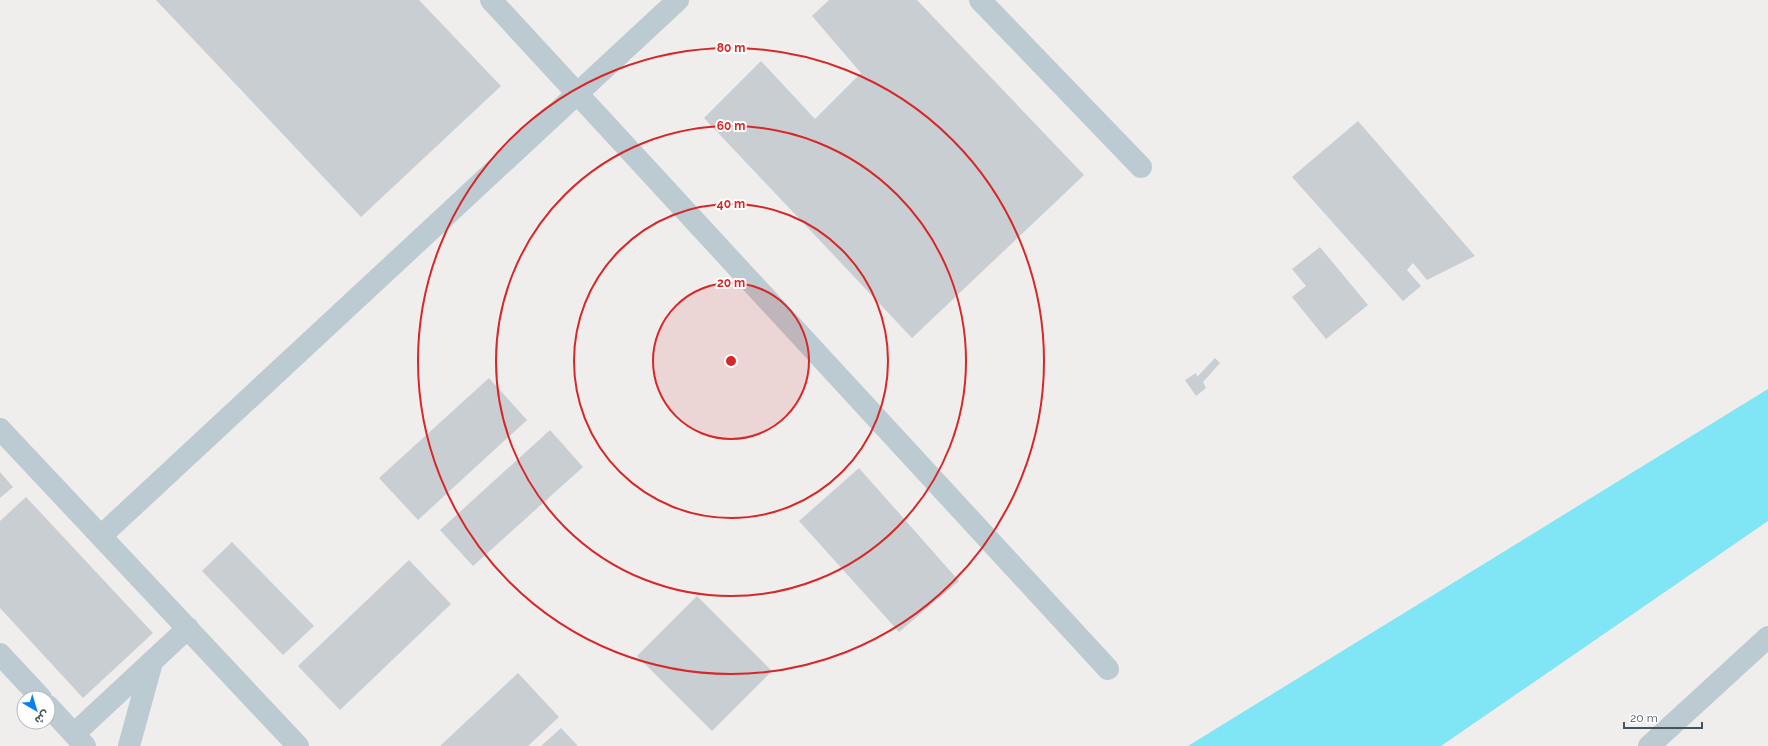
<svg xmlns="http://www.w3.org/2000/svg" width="1768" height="746" viewBox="0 0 1768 746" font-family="Raleway,'Noto Sans Arabic',sans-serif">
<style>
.water{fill:#80e5f4}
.building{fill:#c9ced3}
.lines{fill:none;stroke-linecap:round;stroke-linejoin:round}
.street{stroke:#bccad1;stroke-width:22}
.ring{fill:none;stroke:#d62828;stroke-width:2}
.centre{fill:#d62828;stroke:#fff;stroke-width:2}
.ring-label{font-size:12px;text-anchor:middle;font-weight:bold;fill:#d62828;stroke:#fff;stroke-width:4;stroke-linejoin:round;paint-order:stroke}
</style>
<rect width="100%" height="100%" fill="#f0eded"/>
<!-- water -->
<path class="water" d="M1768,389V521L1441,746H1188Z"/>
<!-- building -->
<path class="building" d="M156,0H419L501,86L361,217Z
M829,0H917L1084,175L912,338L704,118L761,61L815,119L861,73L812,16Z
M1358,121L1475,256L1427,280L1413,263L1407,270L1421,286L1403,301L1292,177Z
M1320,247L1368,305L1326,339L1292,297L1306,286L1292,269Z
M1215,358L1220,363L1203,382L1206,388L1196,396L1185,380L1196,373L1197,377Z
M489,378L527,420L418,520L379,478Z
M550,430L583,467L473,566L440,530Z
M859,468L959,581L899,632L799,521Z
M0,472L13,487L0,498Z
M26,497L153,633L83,698L0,608V521Z
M232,542L314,626L283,655L202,571Z
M409,560L451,604L340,710L298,666Z
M697,596L772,671L712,731L637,656Z
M518,673L559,717L528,746H440Z
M561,728L578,746H541Z"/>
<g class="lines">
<!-- street -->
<path class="street" d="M491,0L1108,669
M980,0L1141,167
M0,429L298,746
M101,536L678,0
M0,654L41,698
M48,706L85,746
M74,734L188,628
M129,746L152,662
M1649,746L1768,637"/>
</g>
<!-- distance rings -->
<circle cx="731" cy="361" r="78" fill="#d62828" fill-opacity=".12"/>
<g class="ring">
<circle cx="731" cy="361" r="78"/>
<circle cx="731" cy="361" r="157"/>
<circle cx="731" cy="361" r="235"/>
<circle cx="731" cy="361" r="313"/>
</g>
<circle cx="731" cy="361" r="6" class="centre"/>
<g class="ring-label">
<text x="731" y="52">80 m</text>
<text x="731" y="130">60 m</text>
<text x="731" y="208">40 m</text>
<text x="731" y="287">20 m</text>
</g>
<!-- north arrow -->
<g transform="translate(36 710) rotate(142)"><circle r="19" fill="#ffffff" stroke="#b4babe"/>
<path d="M0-3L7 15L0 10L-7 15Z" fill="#0880ef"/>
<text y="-6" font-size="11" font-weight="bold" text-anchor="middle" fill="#44535d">ش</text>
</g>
<!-- scale -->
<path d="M1624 722v6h78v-6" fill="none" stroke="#44535d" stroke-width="2"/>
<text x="1630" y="722" font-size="12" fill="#44535d" stroke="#ffffff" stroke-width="3" paint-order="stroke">20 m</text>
</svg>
